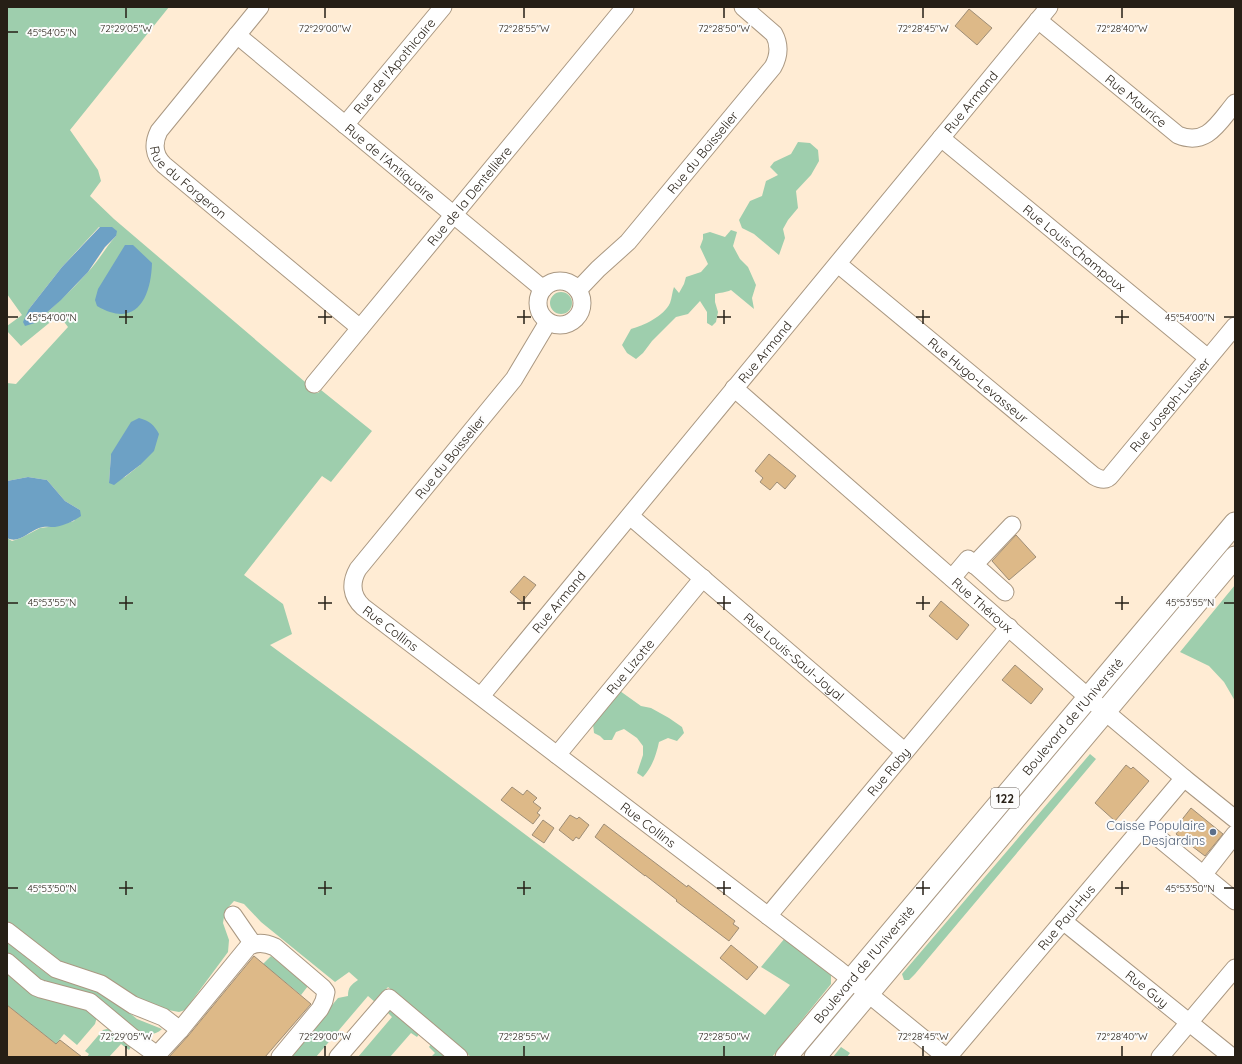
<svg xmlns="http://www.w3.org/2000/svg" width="1242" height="1064" viewBox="0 0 1242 1064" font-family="Quicksand,sans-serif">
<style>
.green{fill:#9ecead;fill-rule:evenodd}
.water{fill:#6da1c5}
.building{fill:#ddb988;stroke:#9e8d76}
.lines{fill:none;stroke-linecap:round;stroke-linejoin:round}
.minor-casing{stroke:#aa9882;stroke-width:19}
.major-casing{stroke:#aa9882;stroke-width:23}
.minor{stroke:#fff;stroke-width:17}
.major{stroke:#fff;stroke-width:21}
.ticks{fill:none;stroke:#261f16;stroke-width:1.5}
.service-dot{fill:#5c6f8a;stroke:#fcfcfc;stroke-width:1.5}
.labels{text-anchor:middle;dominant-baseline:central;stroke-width:4;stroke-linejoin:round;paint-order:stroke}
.shield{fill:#fcfcfc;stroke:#66615b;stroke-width:1}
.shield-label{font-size:12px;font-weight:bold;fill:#261f16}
.street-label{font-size:13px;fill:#261f16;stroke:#fcfcfc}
.service-label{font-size:13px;fill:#4e5e75;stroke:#fcfcfc;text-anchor:end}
.ticks-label{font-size:10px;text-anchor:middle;fill:#261f16;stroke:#fcfcfc;stroke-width:4;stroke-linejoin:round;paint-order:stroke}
</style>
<rect width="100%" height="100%" fill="#ffecd4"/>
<!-- green -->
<path class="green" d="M7,7H169L70,130L98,170L101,181L90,196L114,219L318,393L321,390L372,431L331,482L322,476L244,575L283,604L292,634L270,645L417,753L765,1015L790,985L761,967L785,938L831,975V984L772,1057H471L388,987L375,1002L368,996L316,1057H289L338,998L348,996C348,987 351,985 358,980L349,972L335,982L261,922L244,904L234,901L225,911L223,923L229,940L228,952L185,1010L179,1012L163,1009L57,961L7,922V538L12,541L21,538L40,528L56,526L74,521L80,510L65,501L47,480L28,477L7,481V383L16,384L68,327L59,315L21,346L7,331V326L22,315L7,294ZM99,227H108L116,236C105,248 98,262 87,273C71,291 53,307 35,323L29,309L62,267ZM111,454L140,465L125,477L109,483Z
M798,142L810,143L818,150L819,161L811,175L796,191L798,208L788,220L783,229L785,238L779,255L754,234L742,228L739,220L750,201L762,196L766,181L778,175L770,167L774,162L791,154Z
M731,230L737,232L733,246L740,259L748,267L756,285L752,298L754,309L731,290C725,293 721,292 715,294V302L718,312L716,322L712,326L707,323V312L700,301L688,314L676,317L652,341L643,353L636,359L627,353L622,345L631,329C643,326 664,316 670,303C672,298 672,292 674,287L679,293L684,284L686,277L701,272L708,264L700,247L703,239V234L710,232L725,237Z
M550 303a11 11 0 1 1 22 0a11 11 0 1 1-22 0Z
M1235,585V701L1224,682L1209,666L1180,652Z
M620,691L641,706L651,708L669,718L682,727L684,733L677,741L668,738L659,742C656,756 652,767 643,777L637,773L643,755V746L637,738L624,729L616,732L612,740H604L600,736L594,733L593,724Z
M1090,754L1096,759L915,974L909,980H904L902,974Z
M7,941L38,967L49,975L104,992L137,1019L162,1029C155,1036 147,1034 138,1033L46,983L33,976L7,952Z
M271,956L308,986L301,995L263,964Z
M7,973L88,1009L97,1017L95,1024L77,1045L64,1034L56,1044L7,1005Z
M388,1009L419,1034L417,1037L411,1033L390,1057H358L392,1017L386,1011Z
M107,1029H110L131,1047L129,1050L121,1044L109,1057H87L89,1054L85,1051L103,1030Z
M431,1044L446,1057H431L435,1053L429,1047Z
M841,1047L850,1053L847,1057H833Z"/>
<!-- water -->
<path class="water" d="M100,227H112L117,231L116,236L105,247L88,272L61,300L35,323L25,326L23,322L29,309L62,267Z
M125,245H133L152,263C151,298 136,329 97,306L95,300L98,289Z
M139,418C150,421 154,425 159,434L154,451L140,465L114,485L109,483L111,454L131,422Z
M28,477L47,480L65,501L80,510L81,516C74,521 65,525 55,527C50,527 44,526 39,528C28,532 19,544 7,538V481Z"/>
<!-- building -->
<path class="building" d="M969,9L992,28L977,45L955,26Z
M769,454L796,476L785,489L777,482L770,490L760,482L763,478L755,471Z
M1016,535L1036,557L1009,580L992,561Z
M524,576L536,585L522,602L510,592Z
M941,601L969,625L957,640L929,616Z
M1015,665L1043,689L1031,704L1002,680Z
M1126,765L1131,769L1133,767L1149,781L1115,821L1095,803Z
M512,787L523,795L527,790L537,798L533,802L541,808L537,813L540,815L533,824L501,800Z
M1191,808L1223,834L1205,856L1176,834L1183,825L1180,822Z
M570,815L577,819L579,817L589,825L579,839L576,837L573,841L559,830Z
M543,820L554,828L544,843L532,835Z
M604,824L687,887L688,885L735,921L733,924L739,928L729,941L676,901L677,900L645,875V876L595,837Z
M731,945L758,967L747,980L720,958Z
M254,956L311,1004L265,1057H169L188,1036Z
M7,1005L56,1044L60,1040L82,1057H7Z"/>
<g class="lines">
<defs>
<g id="minor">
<path id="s1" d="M260,7L159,131C153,143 153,155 164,165L360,328"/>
<path id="s2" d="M1038,20L1178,135C1207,147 1219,122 1235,103"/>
<path id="s3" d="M237,35L543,289"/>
<path id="s4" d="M345,125L443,7"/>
<path id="s5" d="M941,138L1208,358"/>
<path id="s6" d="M838,264L1094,476C1101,480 1107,481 1112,474L1235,326"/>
<circle cx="560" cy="303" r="22"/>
<path id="s7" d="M578,290L598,269L628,242L773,67C779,56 780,45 774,34L743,7"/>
<path id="s8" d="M548,322L514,379L358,569C350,583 351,596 363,607L839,970L946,1057"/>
<path id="s9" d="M314,384L625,7"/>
<path id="s10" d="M734,388L1089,698L1184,778L1235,819"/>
<path id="s11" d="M630,516L904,751"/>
<path d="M974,565L1012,525"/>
<path d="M952,578L968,559L1005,592"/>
<path id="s12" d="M481,696L1049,7"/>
<path id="s13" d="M557,755L703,578"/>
<path d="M1144,826L1235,901"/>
<path d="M1203,875L1235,834"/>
<path d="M233,915L253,944"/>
<path id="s14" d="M768,916L1009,627"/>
<path id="s15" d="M1063,921L1232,1057"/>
<path d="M7,931L56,969L101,984L133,1005L163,1017L180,1030"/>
<path d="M7,962L36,987L41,989L90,1002L132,1037L157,1055L180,1030L248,947C257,941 266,943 275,947L323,988L326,992L324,1001L320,1009L280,1057"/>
<path d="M338,1057L389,998L459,1057"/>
<path id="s16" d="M948,1057L1184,778"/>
<path d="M1160,1057L1235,968"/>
</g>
<g id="major">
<path id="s17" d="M786,1057L1235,523"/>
<path d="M815,1057L1235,557"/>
</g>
</defs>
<!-- minor casing -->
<use href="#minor" class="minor-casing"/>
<!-- major casing -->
<use href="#major" class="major-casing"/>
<!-- minor -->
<use href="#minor" class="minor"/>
<!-- major -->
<use href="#major" class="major"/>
</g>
<!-- ticks -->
<path class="ticks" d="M126,8V18M325,8V18M524,8V18M724,8V18M923,8V18M1122,8V18M8,32H18M126,310V324M325,310V324M524,310V324M724,310V324M923,310V324M1122,310V324M8,317H18M119,317H133M318,317H332M517,317H531M717,317H731M916,317H930M1115,317H1129M1224,317H1234M126,596V610M325,596V610M524,596V610M724,596V610M923,596V610M1122,596V610M8,603H18M119,603H133M318,603H332M517,603H531M717,603H731M916,603H930M1115,603H1129M1224,603H1234M126,881V895M325,881V895M524,881V895M724,881V895M923,881V895M1122,881V895M8,888H18M119,888H133M318,888H332M517,888H531M717,888H731M916,888H930M1115,888H1129M1224,888H1234M126,1046V1056M325,1046V1056M524,1046V1056M724,1046V1056M923,1046V1056M1122,1046V1056"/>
<!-- markers -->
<circle class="service-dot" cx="1213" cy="832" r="4"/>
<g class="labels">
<!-- shield labels -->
<rect class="shield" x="991" y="788" width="28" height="20" rx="3"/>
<g class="shield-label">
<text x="1005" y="798">122</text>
</g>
<!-- street labels -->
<g class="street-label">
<text stroke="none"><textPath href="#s4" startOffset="77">Rue de l'Apothicaire</textPath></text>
<text stroke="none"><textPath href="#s2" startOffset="127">Rue Maurice</textPath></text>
<text stroke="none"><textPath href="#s12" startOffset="770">Rue Armand</textPath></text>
<text stroke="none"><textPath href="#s7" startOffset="186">Rue du Boisselier</textPath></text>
<text stroke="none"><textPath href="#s3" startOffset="199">Rue de l'Antiquaire</textPath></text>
<text stroke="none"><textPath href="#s1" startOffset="226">Rue du Forgeron</textPath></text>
<text stroke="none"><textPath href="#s9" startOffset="244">Rue de la Dentellière</textPath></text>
<text stroke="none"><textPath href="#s5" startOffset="173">Rue Louis-Champoux</textPath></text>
<text stroke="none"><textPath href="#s12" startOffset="446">Rue Armand</textPath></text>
<text stroke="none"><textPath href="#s6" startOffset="182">Rue Hugo-Levasseur</textPath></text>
<text stroke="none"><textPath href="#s6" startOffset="443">Rue Joseph-Lussier</textPath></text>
<text transform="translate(450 457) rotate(-51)">Rue du Boisselier</text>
<text stroke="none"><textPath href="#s12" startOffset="122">Rue Armand</textPath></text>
<text stroke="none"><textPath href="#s10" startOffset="330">Rue Théroux</textPath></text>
<text stroke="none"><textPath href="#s8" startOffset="389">Rue Collins</textPath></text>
<text stroke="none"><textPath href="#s11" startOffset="216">Rue Louis-Saul-Joyal</textPath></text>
<text stroke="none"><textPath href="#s13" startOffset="115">Rue Lizotte</textPath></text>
<text stroke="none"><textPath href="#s17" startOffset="445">Boulevard de l'Université</textPath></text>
<text stroke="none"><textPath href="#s14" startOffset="188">Rue Roby</textPath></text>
<text stroke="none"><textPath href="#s8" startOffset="713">Rue Collins</textPath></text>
<text stroke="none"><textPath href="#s16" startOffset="183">Rue Paul-Hus</textPath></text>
<text stroke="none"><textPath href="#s17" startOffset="121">Boulevard de l'Université</textPath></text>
<text stroke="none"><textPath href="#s15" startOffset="108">Rue Guy</textPath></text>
</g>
<!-- service labels -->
<g class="service-label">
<text x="1205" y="825">Caisse Populaire<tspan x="1205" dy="15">Desjardins</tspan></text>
</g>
</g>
<g class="ticks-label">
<text x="126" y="32">72°29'05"W</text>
<text x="325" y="32">72°29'00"W</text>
<text x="524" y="32">72°28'55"W</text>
<text x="724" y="32">72°28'50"W</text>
<text x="923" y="32">72°28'45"W</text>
<text x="1122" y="32">72°28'40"W</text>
<text x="52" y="36">45°54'05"N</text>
<text x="52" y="321">45°54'00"N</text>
<text x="1190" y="321">45°54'00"N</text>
<text x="52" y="606">45°53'55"N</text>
<text x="1190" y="606">45°53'55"N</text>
<text x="52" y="892">45°53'50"N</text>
<text x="1190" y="892">45°53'50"N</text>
<text x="126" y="1040">72°29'05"W</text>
<text x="325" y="1040">72°29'00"W</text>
<text x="524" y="1040">72°28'55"W</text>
<text x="724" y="1040">72°28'50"W</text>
<text x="923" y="1040">72°28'45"W</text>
<text x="1122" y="1040">72°28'40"W</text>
</g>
<!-- border -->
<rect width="1242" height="1064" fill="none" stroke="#261f16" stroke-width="16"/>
</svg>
